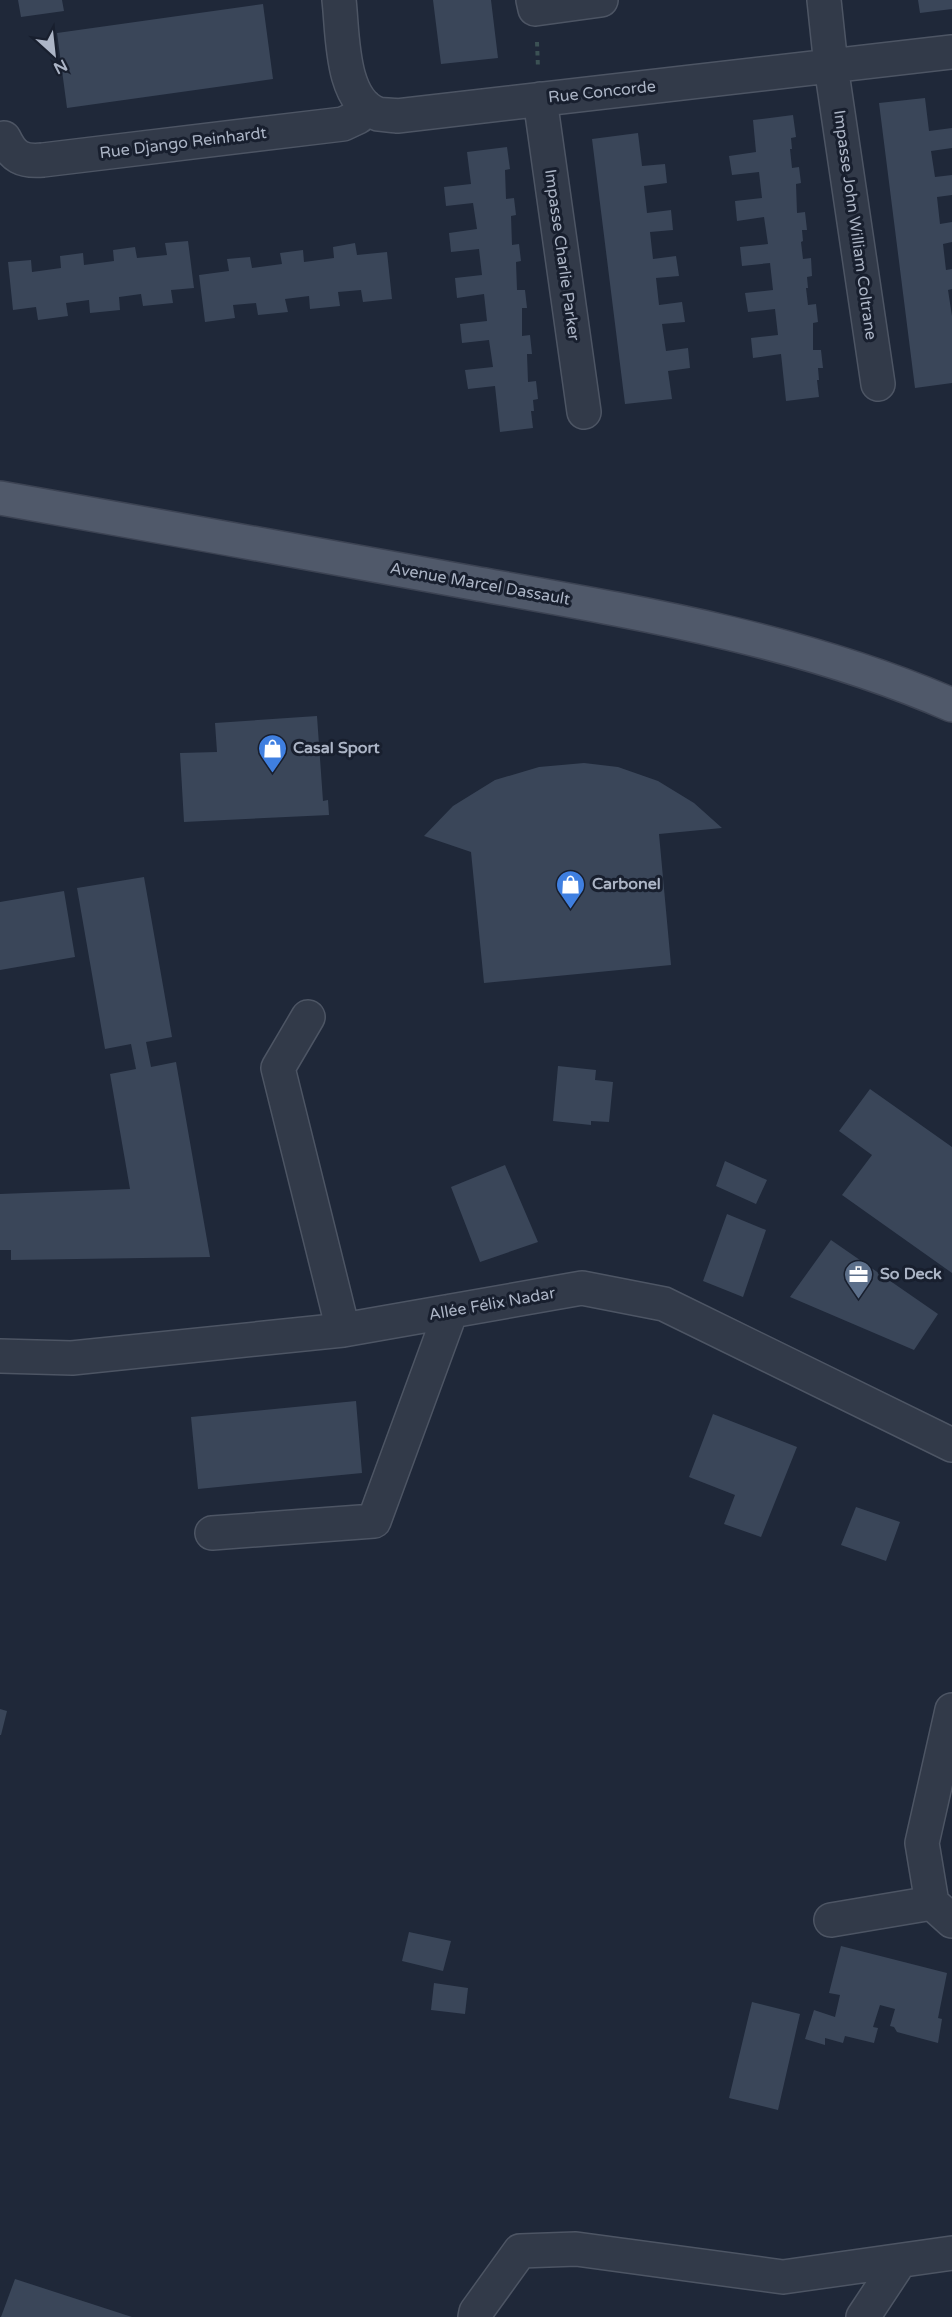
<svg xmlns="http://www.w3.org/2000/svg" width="952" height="2317" viewBox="0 0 952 2317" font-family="'Varela Round',sans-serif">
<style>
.building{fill:#3a4659}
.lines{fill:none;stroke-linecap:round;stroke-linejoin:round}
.minor-casing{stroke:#4d5564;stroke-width:36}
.major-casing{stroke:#3c4353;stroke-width:36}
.path{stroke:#3b5154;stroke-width:4;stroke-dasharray:4.5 4.5;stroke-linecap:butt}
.minor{stroke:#323a49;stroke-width:33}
.major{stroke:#50596a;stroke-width:33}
.labels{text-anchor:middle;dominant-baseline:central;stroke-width:6;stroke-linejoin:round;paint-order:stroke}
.street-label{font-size:16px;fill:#acb5c6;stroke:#181f2e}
.poi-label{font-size:16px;font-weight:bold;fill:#acb5c6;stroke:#181f2e;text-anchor:start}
</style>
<rect width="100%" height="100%" fill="#1f2839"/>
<!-- building -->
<path class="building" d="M18,0H62L64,11L21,17Z
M433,0H491L498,58L441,64Z
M918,0H952V9L920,13Z
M263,4L273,79L67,108L57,33Z
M925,98L929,131L952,128V148L931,151L935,177L952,175V195L937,197L940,224L952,222V242L943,244L946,270L952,269V289L948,290L952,316V383L915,388L879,103Z
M793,115L796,137L791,138L792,149H790L792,168L799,167L801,183L796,184L797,213L805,212L807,230H802L803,241L801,242L803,259L811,258L812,276L807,277L808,288H806L808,305L816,304L818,322L813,323V350H821L823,368H818L819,380H817L819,397L786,401L781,354L753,358L751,338L778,335L775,309L748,312L745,293L773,290L770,263L742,266L740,247L768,244L764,217L737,221L735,201L762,198L759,172L732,175L729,156L756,152L753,120Z
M638,133L642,166L665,164L667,183L644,186L647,213L671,210L673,230L650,232L653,259L676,256L679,276L656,278L659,305L682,302L685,322L662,324L666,351L688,348L690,368L668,371L672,399L625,404L592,139Z
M507,147L510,169L505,170L506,199L514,198L516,215L511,216L512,245L519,244L521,261L516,262L517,290H525L527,308H522V336L530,335L532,354H527L528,382L536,381L538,399L533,400L534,411H531L533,428L500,432L495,386L468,389L465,370L493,367L489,340L462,343L460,324L487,321L484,294L457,298L455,278L482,275L479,249L451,252L449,233L477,229L473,203L446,206L444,187L471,184L467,152Z
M188,241L194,288L171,290L173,303L143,306L141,294L119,297L120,310L90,313L89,300L66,303L68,316L38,320L36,307L13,310L8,262L31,260L32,272L61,268L60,256L83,253L84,265L114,261L113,250L135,247L137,258L167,255L165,243Z
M355,243L357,255L387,252L392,299L363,302L361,290L338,292L340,306L310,309L309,296L285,299L288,312L258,315L256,303L233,305L235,318L205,322L199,275L229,271L227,259L250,257L252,268L282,264L280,253L303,250L304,262L334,258L333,247Z
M317,716L323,801L328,800L329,815L184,822L180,753L217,752L215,723Z
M584,763L618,767L658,781L694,803L722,828L659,834L671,965L484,983L471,852L424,836L453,806L495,780L539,767Z
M144,877L172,1037L146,1042L151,1067L176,1062L210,1257L11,1260V1250H0V1194L130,1189L110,1074L136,1069L131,1044L105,1049L77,888Z
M64,891L75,957L0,970V902Z
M558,1066L596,1070L595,1080L613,1082L609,1122L591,1121V1125L553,1121Z
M870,1089L952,1147V1273L842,1195L872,1155L839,1131Z
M725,1161L767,1180L756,1204L716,1186Z
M505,1165L538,1242L480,1262L451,1187Z
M727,1214L766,1230L743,1297L703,1281Z
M831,1240L938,1314L914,1350L790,1297Z
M356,1401L362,1473L198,1489L191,1417Z
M713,1414L797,1447L761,1537L724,1524L735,1495L689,1477Z
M856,1507L900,1522L886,1561L841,1545Z
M0,1709L7,1711L1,1735H0Z
M409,1932L451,1941L443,1971L402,1961Z
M841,1946L947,1973L938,2018L942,2019L938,2043L897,2032L894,2027L890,2026L895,2009L880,2005L873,2027L878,2028L874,2043L845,2036L843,2043L825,2038V2045L805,2039L814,2010L835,2017L840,1995L829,1993Z
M434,1983L468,1988L465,2014L431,2010Z
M752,2002L800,2014L778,2110L729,2098Z
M15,2279L132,2317H1Z"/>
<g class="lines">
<defs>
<path id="minor" d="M339,0C343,33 340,101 378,114C384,115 391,115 397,116L952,52
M533,0L535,9L601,0
M824,0L831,66L878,384
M540,99L584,412
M4,138C13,157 22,162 43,160L343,124L358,117L365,106
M308,1017L278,1068L343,1330
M0,1356L72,1358L343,1330L582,1288L664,1304L952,1445
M212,1533L374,1521L451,1311
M932,1903L922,1843L952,1710
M831,1920L932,1903L952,1921
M475,2317L476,2312L520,2251L576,2249L783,2277L952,2253
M863,2317L900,2261"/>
<path id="major" d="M0,498C158,526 315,554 473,583C635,612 800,639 952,705"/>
</defs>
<!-- minor casing -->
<use href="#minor" class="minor-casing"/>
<!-- major casing -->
<use href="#major" class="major-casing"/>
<!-- path -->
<path class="path" d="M537,42L538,68"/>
<!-- minor -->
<use href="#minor" class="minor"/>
<!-- major -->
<use href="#major" class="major"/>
</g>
<!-- icons -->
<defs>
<symbol id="shop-pin" viewBox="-11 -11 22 30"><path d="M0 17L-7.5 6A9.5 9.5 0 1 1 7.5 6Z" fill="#3f7fe0" stroke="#181f2e"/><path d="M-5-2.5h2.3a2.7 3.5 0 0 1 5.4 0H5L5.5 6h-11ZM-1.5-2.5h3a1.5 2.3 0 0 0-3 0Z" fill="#fff"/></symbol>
<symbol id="office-pin" viewBox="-11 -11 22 30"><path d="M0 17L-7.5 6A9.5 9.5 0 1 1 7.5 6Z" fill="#5c6f8a" stroke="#181f2e"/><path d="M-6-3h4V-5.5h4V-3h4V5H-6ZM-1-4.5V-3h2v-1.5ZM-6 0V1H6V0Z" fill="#fff"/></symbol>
</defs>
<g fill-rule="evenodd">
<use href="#shop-pin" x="256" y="732" width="33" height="45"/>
<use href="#shop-pin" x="554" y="868" width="33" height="45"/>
<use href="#office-pin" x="842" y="1258" width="33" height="45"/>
</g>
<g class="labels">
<!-- street labels -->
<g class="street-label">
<text transform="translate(602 92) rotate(-6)">Rue Concorde</text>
<text transform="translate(183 143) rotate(-7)">Rue Django Reinhardt</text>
<text transform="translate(855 225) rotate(82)">Impasse John William Coltrane</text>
<text transform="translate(562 255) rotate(82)">Impasse Charlie Parker</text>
<text transform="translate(480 584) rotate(10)">Avenue Marcel Dassault</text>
<text transform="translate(492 1304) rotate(-10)">Allée Félix Nadar</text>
</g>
<!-- poi labels -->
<g class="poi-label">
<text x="293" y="748">Casal Sport</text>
<text x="592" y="884">Carbonel</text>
<text x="880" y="1274">So Deck</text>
</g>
</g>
<!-- north arrow -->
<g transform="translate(54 54) rotate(153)" stroke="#181f2e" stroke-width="4.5" paint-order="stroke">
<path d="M0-4.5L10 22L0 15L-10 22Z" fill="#acb5c6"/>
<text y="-9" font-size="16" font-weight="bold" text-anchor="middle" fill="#acb5c6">N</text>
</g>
</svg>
